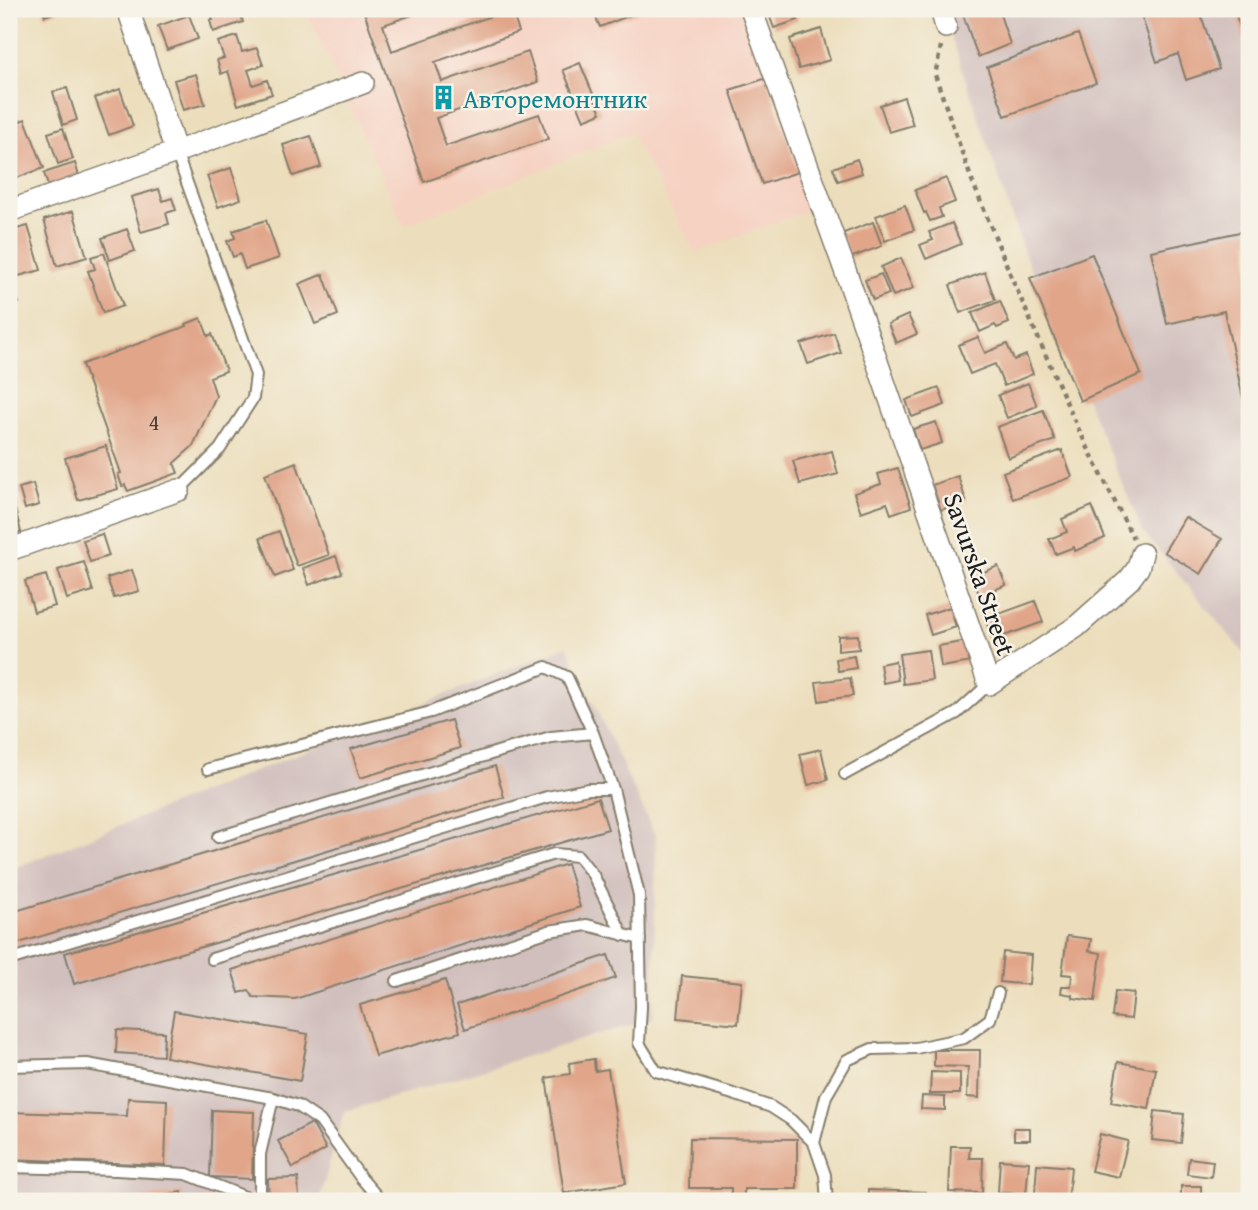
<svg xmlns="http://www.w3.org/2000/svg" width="1258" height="1210" viewBox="0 0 1258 1210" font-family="'Gentium Book Plus',serif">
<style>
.built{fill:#f6d2c3}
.industrial{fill:#d1bfbd}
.building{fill:#e1a68a}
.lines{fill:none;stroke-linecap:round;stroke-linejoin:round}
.lane-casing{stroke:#847d6c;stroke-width:14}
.street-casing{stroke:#847d6c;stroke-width:24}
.path{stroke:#847d6c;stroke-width:4.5;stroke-dasharray:5 5;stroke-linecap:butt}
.lane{stroke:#fff;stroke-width:10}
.street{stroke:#fff;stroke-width:21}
.labels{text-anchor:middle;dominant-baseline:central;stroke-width:5;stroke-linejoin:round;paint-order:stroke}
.number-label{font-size:23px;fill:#4d3e38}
.culture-label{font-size:26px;fill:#0d838f;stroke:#f7f3e8;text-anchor:start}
.street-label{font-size:26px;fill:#1c1c1c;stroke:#f7f3e8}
</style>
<rect width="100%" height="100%" fill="#f7f3e8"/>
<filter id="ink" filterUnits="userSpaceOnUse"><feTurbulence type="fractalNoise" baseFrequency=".0143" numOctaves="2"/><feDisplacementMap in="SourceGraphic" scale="14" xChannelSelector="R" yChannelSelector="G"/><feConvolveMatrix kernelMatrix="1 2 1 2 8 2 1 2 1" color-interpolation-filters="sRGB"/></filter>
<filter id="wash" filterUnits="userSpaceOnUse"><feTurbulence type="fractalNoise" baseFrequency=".00686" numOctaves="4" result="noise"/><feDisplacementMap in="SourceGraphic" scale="28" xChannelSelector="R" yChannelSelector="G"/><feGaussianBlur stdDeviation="1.57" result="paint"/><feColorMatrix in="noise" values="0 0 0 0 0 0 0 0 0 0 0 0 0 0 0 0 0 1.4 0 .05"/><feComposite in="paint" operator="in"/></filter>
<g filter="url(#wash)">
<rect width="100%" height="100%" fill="#ecdebc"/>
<!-- built -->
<path class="built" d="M305,9H744L813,208L695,253L631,133L404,226Z"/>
<!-- industrial -->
<path class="industrial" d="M942,9H1249V659L1143,532L1023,250Z
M567,646L656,837L653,1018L344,1112L319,1201H9V870Z"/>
<g id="blocks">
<!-- building -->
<path class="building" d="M43,9H64L45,16Z
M209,9H227L228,12L239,9L243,22L213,32L210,20H213Z
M363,9H429L383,25L392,51L511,9L519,32L435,62L442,82L528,52L538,82L436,118L446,146L539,114L548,139L424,182Z
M592,9H646L600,27Z
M767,9H807L796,13L798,20L774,28Z
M961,9H998L1010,44L978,57Z
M1139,9H1199L1219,69L1186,80L1178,54L1157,62Z
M1234,9H1249V42L1245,43Z
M189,15L198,39L167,50L158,26Z
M821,29L830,60L799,69L790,39Z
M1078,34L1096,83L1005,116L987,67Z
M237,36L242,52L257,48L263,65L248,70L253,85L267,80L272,94L238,105L228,71L221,74L217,60L224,58L218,42Z
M580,63L601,113L584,120L563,70Z
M196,74L205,104L183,110L174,80Z
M767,78L798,172L762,184L730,90Z
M67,88L77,120L63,125L53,92Z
M120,89L133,126L109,135L95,98Z
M904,97L913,125L889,132L880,105Z
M25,119L44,168L16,178L9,159V126Z
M63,128L73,159L58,164L48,133Z
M311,136L321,167L293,176L283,145Z
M857,159L862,173L838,181L833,168Z
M75,163L80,179L49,189L44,173Z
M231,168L241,199L218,207L207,176Z
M946,178L955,202L939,208L942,217L930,221L926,212L924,213L915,190Z
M159,189L163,201L172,198L176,210L166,213L169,224L141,232L131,197Z
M905,205L914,230L885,241L876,216Z
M73,211L87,257L57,266L44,220Z
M266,220L279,258L245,269L240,254L233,257L227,241L235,238L233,231Z
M873,222L882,246L850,258L841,234Z
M952,223L961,244L926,259L920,245L933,240L929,232Z
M28,226L41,270L11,278L9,271V231Z
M127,229L135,251L110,260L102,238Z
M1249,230V421H1248L1224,311L1167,324L1151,251Z
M104,253L123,306L103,313L88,271L95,269L91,257Z
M1092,254L1141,374L1080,401L1030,278Z
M901,258L914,288L893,296L881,267Z
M985,272L995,300L960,313L950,285Z
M323,274L338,315L315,324L299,284Z
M881,274L889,294L873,300L865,280Z
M9,280L19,303L9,307Z
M1000,301L1009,323L997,328L995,325L980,332L972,313Z
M908,315L917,334L896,343L888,324Z
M201,318L208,336L212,334L226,371L210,377L216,396L193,446L174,463L178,473L128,491L125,485L122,486L118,474L121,473L82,364L187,326L186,324Z
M834,333L841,353L808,364L801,344Z
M978,337L985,353L1007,344L1014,360L1026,355L1033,374L1004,386L995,364L970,374L958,345Z
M1028,383L1037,406L1007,418L998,395Z
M939,388L945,405L912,417L906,400Z
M1043,410L1055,440L1008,458L997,427Z
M936,422L942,443L920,450L913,429Z
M106,446L118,489L78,500L65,458Z
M1062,450L1072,477L1013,499L1003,472Z
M832,451L838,474L800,484L793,461Z
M296,462L329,555L297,566L265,474Z
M898,468L911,507L891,514L887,503L861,512L854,493L881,484L878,474Z
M958,476L966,501L941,510L932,485Z
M33,484L39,505L25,509L19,488Z
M12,497L21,532L9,535V498Z
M1092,506L1105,538L1075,551L1074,547L1056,554L1049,539L1067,532L1062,519Z
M1185,517L1222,539L1201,574L1164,552Z
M279,531L293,570L275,577L260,538Z
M102,534L109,556L90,562L83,540Z
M336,556L342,573L309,585L303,568Z
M84,562L93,591L67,599L58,570Z
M998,566L1006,585L980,596L972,577Z
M132,570L139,591L114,598L107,578Z
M46,575L55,606L34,612L25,581Z
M1035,601L1043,622L993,640L985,619Z
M950,607L956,627L931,635L925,615Z
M858,635L859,649L838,651V636Z
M968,641L972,662L941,667L938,646Z
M928,650L932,680L903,684L899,654Z
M854,656L856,668L838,671L836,659Z
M895,661L898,680L883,683L880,664Z
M850,678L853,696L819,701L816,682Z
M451,720L460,748L360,778L351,749Z
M821,749L828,780L808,785L800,754Z
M495,766L504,797L9,946V913Z
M598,798L608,829L74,984L65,953Z
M567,864L580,907L295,999L253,997L249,990L239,993L232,970Z
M1067,936L1091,939L1089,951L1101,953L1095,1001L1073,998V995L1061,993L1062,986H1071L1072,975L1062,974Z
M1003,952L1031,955L1029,985L1000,982Z
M608,955L616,978L465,1029L457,1005Z
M682,976L742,982L738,1024L678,1018Z
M445,980L460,1032L375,1056L360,1005Z
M1115,991L1134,993L1131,1019L1112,1017Z
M174,1011L308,1034L300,1081L166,1057Z
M117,1030L164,1032L163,1056L116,1053Z
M934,1050H980L979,1098L967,1097L968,1067L934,1066Z
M594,1059L595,1071L608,1069L626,1183L564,1193L546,1078L570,1074L569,1063Z
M1118,1062L1156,1069L1149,1109L1111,1102Z
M931,1072L960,1073V1094H930Z
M922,1096L945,1097V1110L921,1109Z
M128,1098L167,1100L165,1165L9,1159V1112L127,1116Z
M212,1110L254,1112L252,1179L210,1177Z
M1155,1111L1184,1114L1181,1143L1152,1140Z
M312,1123L326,1149L293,1168L278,1141Z
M1014,1128H1030V1140H1014Z
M1100,1134L1128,1141L1119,1177L1091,1171Z
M690,1138L797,1139V1189H744V1201H731V1188H689Z
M951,1146H970L969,1158H983L982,1193L949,1192Z
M1189,1158L1213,1161L1211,1177L1187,1174Z
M1000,1160L1029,1162L1026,1195L998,1192Z
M1037,1164L1071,1167L1068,1197L1035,1194Z
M298,1178L299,1199L269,1200L268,1179Z
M1181,1186H1201V1201H1181Z
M868,1190L926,1192V1201H868Z
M182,1192L183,1201H132L131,1200Z"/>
</g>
</g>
<g filter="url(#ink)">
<use href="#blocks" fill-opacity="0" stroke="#847d6c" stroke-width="2"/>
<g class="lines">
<defs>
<path id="lane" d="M176,152L256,375L253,398L220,449L179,490
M208,769L431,712L546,667L567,677L593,733L613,789L639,895L641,1007L639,1043L656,1071L733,1094L771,1107L791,1120L814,1143L825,1175L827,1201
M845,774L957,713L989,684
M218,837L504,750L551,737L593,733
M212,959L554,854L578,856L593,875L623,935
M9,960L547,797L588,789H613
M397,981L549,931L587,925L640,939
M9,1066L87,1064L273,1098L298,1106L320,1121L361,1178L381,1201
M814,1143L826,1096L847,1060L872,1049L916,1048L964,1038L990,1019L998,993
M9,1167L116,1170L187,1174L255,1201
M260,1201V1154L273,1098"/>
<path id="street" d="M128,9L176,152
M751,9L850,284L989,684L1076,627L1129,580L1138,568L1142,554
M941,9L946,27
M9,211L176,152L363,83
M9,550L179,490"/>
</defs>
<!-- lane casing -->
<use href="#lane" class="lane-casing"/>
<!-- street casing -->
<use href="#street" class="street-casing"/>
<!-- path -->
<path class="path" d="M941,46L935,75L971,178L1014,283L1076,424L1133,538"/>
<!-- lane -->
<use href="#lane" class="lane"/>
<!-- street -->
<use href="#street" class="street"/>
</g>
</g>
<!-- icons -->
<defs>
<symbol id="building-bare" viewBox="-9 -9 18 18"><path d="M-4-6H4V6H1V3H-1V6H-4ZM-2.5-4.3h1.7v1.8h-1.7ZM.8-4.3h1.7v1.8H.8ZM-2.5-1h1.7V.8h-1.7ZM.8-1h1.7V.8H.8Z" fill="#0f9aa8" stroke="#f7f3e8" stroke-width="2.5" paint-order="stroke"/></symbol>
</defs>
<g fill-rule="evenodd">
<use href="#building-bare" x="426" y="80" width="35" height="35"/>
</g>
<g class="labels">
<!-- number labels -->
<g class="number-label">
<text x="154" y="421">4</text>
</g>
<!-- culture labels -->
<g class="culture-label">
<text x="463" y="98">Авторемонтник</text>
</g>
<!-- street labels -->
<g class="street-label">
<text transform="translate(980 574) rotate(71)">Savurska Street</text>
</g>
</g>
<!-- margin -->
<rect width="1258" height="1210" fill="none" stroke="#f7f3e8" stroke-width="35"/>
</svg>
